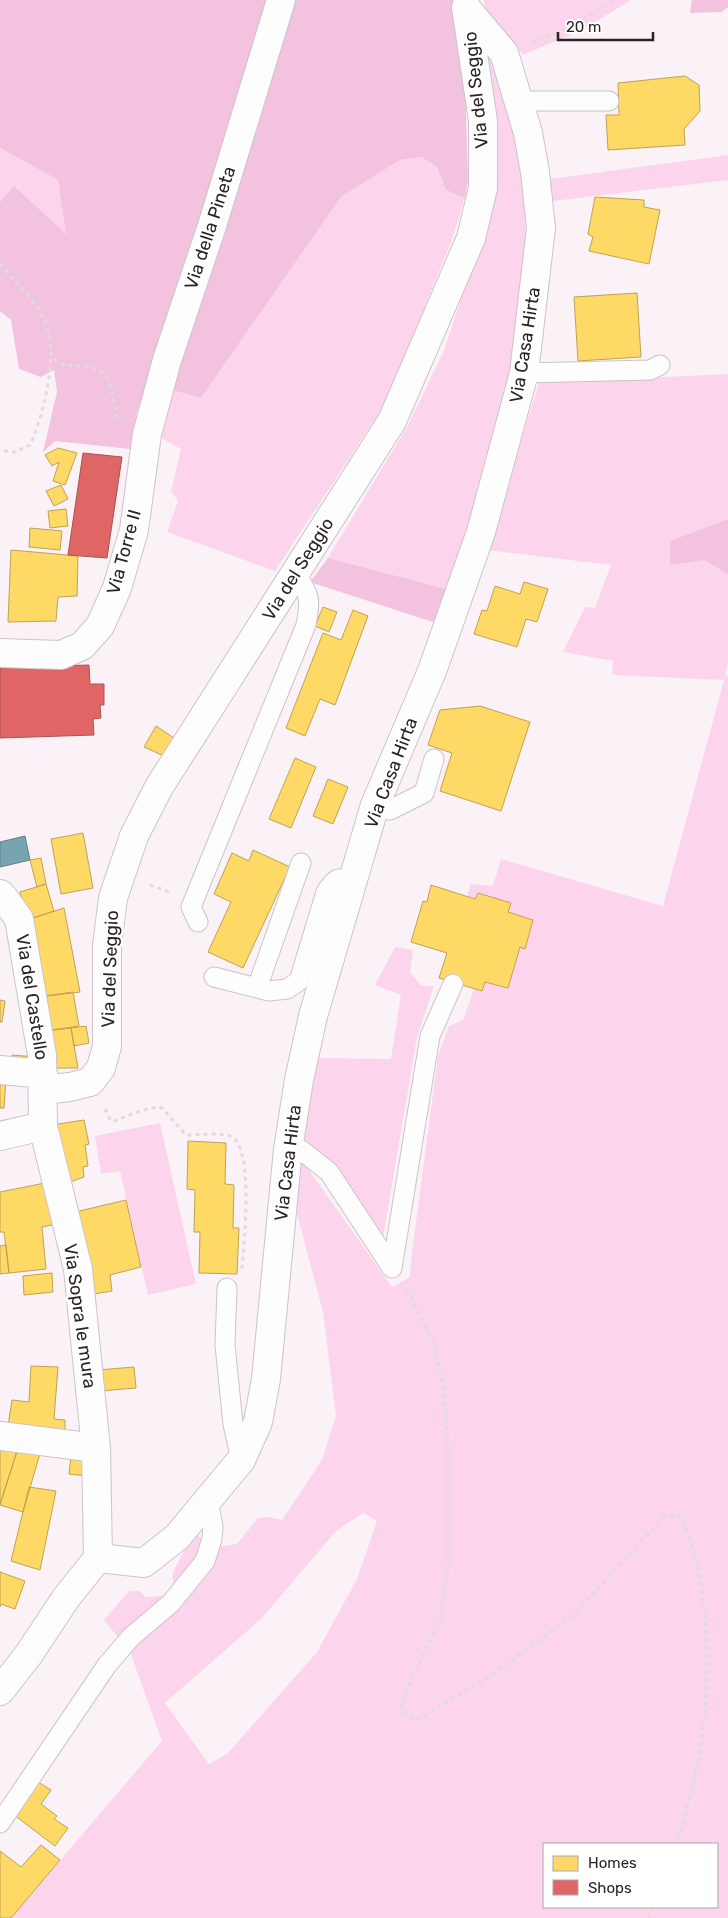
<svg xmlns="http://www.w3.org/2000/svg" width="728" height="1918" viewBox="0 0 728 1918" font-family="Rubik,sans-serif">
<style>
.green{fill:#fcd5ed;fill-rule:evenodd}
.forest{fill:#f2c2df}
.homes{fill:#ffd966;stroke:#bfa253}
.shops{fill:#e06666;stroke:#a95253}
.public{fill:#76a5af;stroke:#5f7e86}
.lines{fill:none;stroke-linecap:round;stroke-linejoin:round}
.lane-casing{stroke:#cbc3c8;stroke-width:21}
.street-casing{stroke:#cbc3c8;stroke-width:30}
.path{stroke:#dedcde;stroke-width:3;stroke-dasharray:4 4;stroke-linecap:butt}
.lane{stroke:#fefdfe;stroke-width:19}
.street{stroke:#fefdfe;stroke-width:28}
.labels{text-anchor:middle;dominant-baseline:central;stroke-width:5;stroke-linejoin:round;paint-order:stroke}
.street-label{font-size:18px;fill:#2a2227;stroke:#fff}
</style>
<rect width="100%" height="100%" fill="#faf2f7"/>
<!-- green -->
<path class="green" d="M484,0H631L582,30L523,55L485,8Z
M487,48L497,69L516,138L525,206L526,259L511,382L450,590L328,558L407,427L443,353L490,212L494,105Z
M0,148L58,180L66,235L14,186L0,202Z
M728,155V180L553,201L550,179Z
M421,157L437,167L446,190L465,198L451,242L385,404L275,571L167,532L178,501L171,491L181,449L159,437L172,390L201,398L341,197L400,160Z
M728,374V519L671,541L670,564L704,560L728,574V662L725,678L728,675V1918H11L162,1741L130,1652L104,1620L129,1591H139L146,1597L162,1596L173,1586V1572L194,1533L216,1547L237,1544L258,1518L268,1517L282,1520L322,1460L336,1416L323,1312L290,1187L294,1159L304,1163L392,1287L410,1277L412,1252L438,1056L449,1026L463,1020L474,989L482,991L485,982L508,988L520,947L525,949L533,920L508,912L511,903L478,893L475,899L467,896L471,884L493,886L501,859L663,906L724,680L612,675L613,661L563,652L585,607L595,608L611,565L487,550L539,383ZM363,1513L377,1521L357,1579L317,1652L228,1753L209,1764L165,1703L262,1618L336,1531ZM544,1844H717V1907H544Z
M395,947L413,950L410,973L422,986H434L417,1037L383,1238L345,1184L321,1154L299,1135L314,1058L391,1059L401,995L375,985Z
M160,1123L196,1284L148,1295L120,1171L101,1174L95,1136Z"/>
<!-- forest -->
<path class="forest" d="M0,0H267L210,188L137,412L130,449L55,441L43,452L57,392L54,370L41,377L19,369L11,320L0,311V202L14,186L66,234L58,180L0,148Z
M289,0H454L465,85L468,180L465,198L446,190L437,167L421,157L400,160L341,197L201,398L172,390Z
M692,0H728V7L722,12L690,13Z
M728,519V574L704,560L670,565V541Z
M328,558L450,590L439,624L310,582Z"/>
<!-- homes -->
<path class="homes" d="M685,76L699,85L700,111L684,129L685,145L608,150L606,115H619L618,83Z
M595,197L644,200V207L660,210L649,264L589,251L593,237L588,234Z
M637,293L641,357L578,361L574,297Z
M58,448L77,453L65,485L53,481L59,462L52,466L45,455Z
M61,485L68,499L54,506L46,491Z
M66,509L68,526L50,528L48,511Z
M30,528L62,531L60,550L29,547Z
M11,550L78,556L77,596L58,597L56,621L8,622Z
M524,582L548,589L537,622L526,619L517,647L474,634L482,610L487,611L495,586L520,594Z
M323,607L337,612L329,632L315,626Z
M353,610L368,616L335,705L320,699L305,736L286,728L323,633L341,640Z
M480,706L530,722L501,811L440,791L452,753L428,745L440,710Z
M156,726L174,738L164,756L144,747Z
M295,758L316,767L291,828L269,819Z
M328,779L348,787L333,824L313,816Z
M83,833L93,888L61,894L51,839Z
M253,850L290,867L243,968L208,952L231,902L214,894L232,853L249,861Z
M41,858L46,884L37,887L30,860Z
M46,884L54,911L27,920L20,892Z
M431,885L475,899L478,893L511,903L508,912L533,920L525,949L520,947L508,988L485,982L482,991L439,978L447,953L411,942L423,901L427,902Z
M64,908L80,992L39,997L27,920Z
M73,992L79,1026L45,1031L39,997Z
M0,1000L5,1001L2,1022H0Z
M86,1026L89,1043L74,1046L71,1028Z
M71,1028L78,1068H50L45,1031Z
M12,1055L36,1057L12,1063Z
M0,1077L6,1078L4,1108H0Z
M84,1120L89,1144L85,1145L88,1166L83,1167L84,1177L64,1184L52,1125Z
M188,1141L226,1143L225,1184L234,1185L233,1228H239L237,1274L199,1273L200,1232H194L195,1190L187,1189Z
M50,1182L61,1223L42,1227L46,1269L9,1273L4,1232H0V1192Z
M126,1200L141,1267L110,1275L112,1291L88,1295L71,1213Z
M6,1245L9,1273L0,1274V1246Z
M52,1273L53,1292L24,1295L23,1276Z
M31,1366L58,1367L54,1419L65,1420V1438L7,1433L12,1400L29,1402Z
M134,1367L136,1388L100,1391L98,1370Z
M0,1445L18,1448L0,1504Z
M18,1448L41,1450L23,1512L0,1505Z
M71,1457L88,1459L87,1476L69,1474Z
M29,1487L56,1491L40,1570L11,1561Z
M0,1572L25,1581L15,1609L1,1604L0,1607Z
M38,1782L51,1790L41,1804L57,1816L54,1819L68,1828L55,1846L14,1815Z
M41,1845L60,1860L11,1918H0V1851L21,1867Z"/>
<!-- shops -->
<path class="shops" d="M83,453L122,457L107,558L68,555Z
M89,665L90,684H104V705H100L101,718L93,719L94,735L0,738V668Z"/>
<!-- public -->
<path class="public" d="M25,836L30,860L0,867V842Z"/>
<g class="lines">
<defs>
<path id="lane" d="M518,101H609
M524,373L650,370L660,365
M375,805L390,810L424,793L434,759
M198,922L191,907L306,625C311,600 310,594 295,573
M214,977L269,991L287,989L299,981L326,892C335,878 337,877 354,879
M257,988L301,863
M288,1149L301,1150L329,1172L392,1268
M392,1268L430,1036L453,984
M227,1288L225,1345L233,1424L241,1460
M0,1823L107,1665L131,1637L171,1603L205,1561L212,1539L213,1527L208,1499"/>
<path id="street" d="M0,653L61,655L82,646L100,626L117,588L134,530L147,434L167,360L212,226L281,0
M0,894L4,898L19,919L42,1055L43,1126L78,1269L96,1448L98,1558L66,1598L29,1654L0,1691
M0,1070L34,1073L44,1077
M43,1090L70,1087L90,1082L101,1068L107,1046V946L113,898L134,836L159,787L392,421L471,238L483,188V121L466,7
M0,1136L43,1126
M0,1436L96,1448
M98,1558L144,1563L177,1537L241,1460L258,1422L266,1379L288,1149L299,1080L313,1016L375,805L432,671L481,532L524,373L541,228L535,172L528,133L504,53L466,8"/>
</defs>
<!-- lane casing -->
<use href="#lane" class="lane-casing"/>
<!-- street casing -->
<use href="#street" class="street-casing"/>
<!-- path -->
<path class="path" d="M532,43L557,34L616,0
M0,264C15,282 41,306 48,329C57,360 43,417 30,445L14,452L0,450
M50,352C63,378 89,354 107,378C112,386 115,410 118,420
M150,885L170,892
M105,1109L111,1121H114C126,1117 150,1105 162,1108L184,1133L189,1135C199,1135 224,1132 232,1137C254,1149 244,1244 242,1269
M407,1289L434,1344L444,1391L448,1447V1565L440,1621L411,1681L401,1709L409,1717L417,1720L489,1677L573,1615L665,1516L677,1515C689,1526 691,1541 695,1556C711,1619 710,1703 697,1767C691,1793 684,1818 678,1844
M648,1918L653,1907"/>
<!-- lane -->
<use href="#lane" class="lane"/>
<!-- street -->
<use href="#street" class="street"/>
</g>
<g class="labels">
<!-- street labels -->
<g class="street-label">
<text transform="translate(476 90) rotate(-96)">Via del Seggio</text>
<text transform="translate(210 228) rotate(-72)">Via della Pineta</text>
<text transform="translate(525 345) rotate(-81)">Via Casa Hirta</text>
<text transform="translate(124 552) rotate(-75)">Via Torre II</text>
<text transform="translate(298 569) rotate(-58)">Via del Seggio</text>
<text transform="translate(391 773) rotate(-69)">Via Casa Hirta</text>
<text transform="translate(110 969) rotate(-88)">Via del Seggio</text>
<text transform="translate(32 997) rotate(81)">Via del Castello</text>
<text transform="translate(288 1163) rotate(-83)">Via Casa Hirta</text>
<text transform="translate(80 1316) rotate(82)">Via Sopra le mura</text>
</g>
</g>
<!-- legend -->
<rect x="543" y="1843" width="175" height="65" fill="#ffffff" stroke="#aaa7a9"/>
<rect x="553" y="1856" width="25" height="15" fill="#ffd966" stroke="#aaa7a9"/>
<text x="588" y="1868" font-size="15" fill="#2a2227">Homes</text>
<rect x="553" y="1880" width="25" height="15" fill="#e06666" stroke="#aaa7a9"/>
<text x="588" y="1893" font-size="15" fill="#2a2227">Shops</text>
<!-- scale -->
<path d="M558 32v8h95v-8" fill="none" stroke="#2a2227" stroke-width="2.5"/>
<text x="566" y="32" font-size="15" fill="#2a2227" stroke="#ffffff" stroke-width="4" paint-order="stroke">20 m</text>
</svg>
